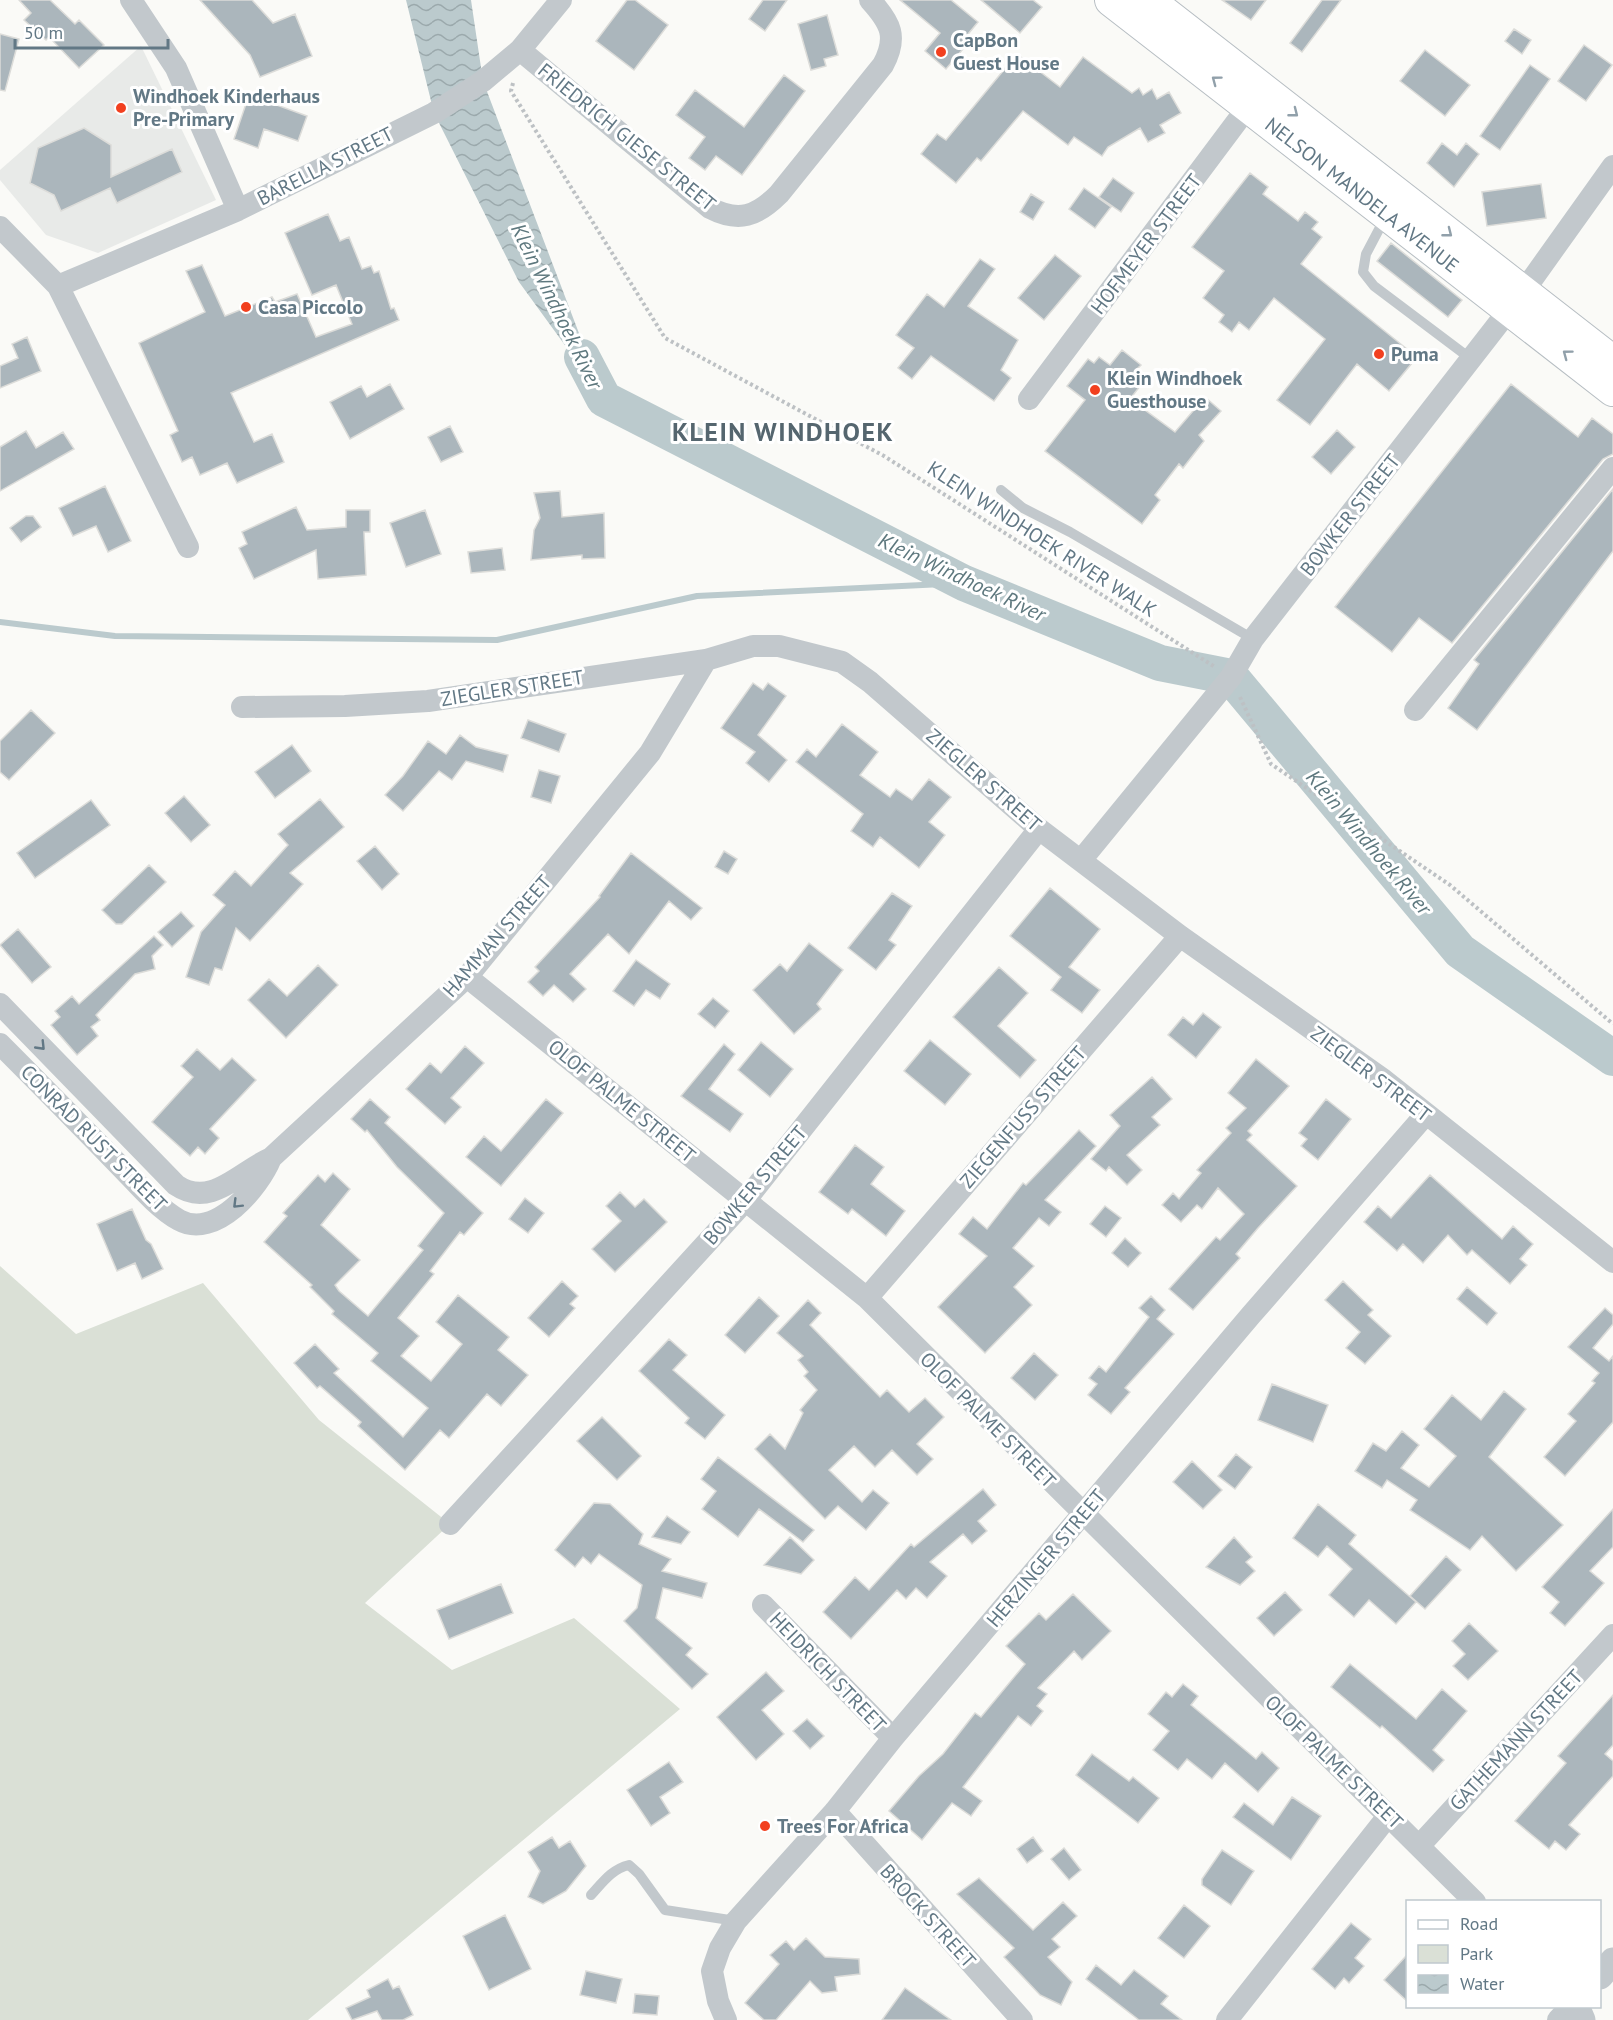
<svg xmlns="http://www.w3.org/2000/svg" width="1613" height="2020" viewBox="0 0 1613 2020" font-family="'PT Sans',sans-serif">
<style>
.built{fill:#e8eae8}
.green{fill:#dae0d6}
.water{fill:url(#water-waves)}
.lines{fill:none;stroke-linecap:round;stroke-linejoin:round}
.stream{stroke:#bbcacd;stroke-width:6}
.river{stroke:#bbcacd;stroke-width:36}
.building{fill:#abb6bc;stroke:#dcdcd9;stroke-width:1.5}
.secondary-casing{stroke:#b7bec3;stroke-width:34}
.path{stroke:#bdc1c4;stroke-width:4;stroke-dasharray:3 3;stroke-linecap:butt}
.service{stroke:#c2c8cc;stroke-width:10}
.minor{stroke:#c2c8cc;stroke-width:22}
.tertiary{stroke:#c2c8cc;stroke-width:27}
.secondary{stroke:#fff;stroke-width:32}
.oneway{stroke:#91a0aa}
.oneway2{stroke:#627885}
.poi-dot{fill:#f2401f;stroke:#fff;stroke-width:2}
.labels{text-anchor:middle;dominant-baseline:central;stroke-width:6;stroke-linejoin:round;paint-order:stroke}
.poi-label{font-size:20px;font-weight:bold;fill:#627885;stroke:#fff;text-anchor:start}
.street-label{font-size:20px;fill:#627885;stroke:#fff}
.water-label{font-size:21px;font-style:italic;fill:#5e787e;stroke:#fff}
.district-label{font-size:26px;font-weight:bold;letter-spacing:1.5px;fill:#55666f;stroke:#fff}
</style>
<defs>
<pattern id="water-waves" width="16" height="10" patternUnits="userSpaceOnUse" patternTransform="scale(1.5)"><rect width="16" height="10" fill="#bbcacd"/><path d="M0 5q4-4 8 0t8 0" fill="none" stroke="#9ba9ac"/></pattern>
</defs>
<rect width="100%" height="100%" fill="#fafaf7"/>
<!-- built -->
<path class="built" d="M141,46L216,200L98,253L46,235L0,180V170Z"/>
<!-- green -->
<path class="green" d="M0,1266L76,1334L203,1283L319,1420L450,1524L365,1603L452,1670L574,1618L680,1709L308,2020H0Z"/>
<!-- water -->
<path class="water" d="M406,0H471L483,81L604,399L519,282L434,113Z"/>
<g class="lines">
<!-- stream -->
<path class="stream" d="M0,622L115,636L497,640L697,596L964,583"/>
<!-- river -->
<path class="river" d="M582,357L604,399L964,583L1160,663L1231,677L1460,951L1613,1058"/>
</g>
<!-- building -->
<path class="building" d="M19,0H50L75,24L79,20L104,45L79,68L49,37L46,40L24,20L31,13Z
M200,0H252L273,23L295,14L312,56L260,77L250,55Z
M627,0H635L668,25L634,70L596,41Z
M763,0H787L765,31L749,19Z
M900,0H951L978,22L964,39L968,43L946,69L925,51L940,33Z
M981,0H1033L1042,7L1020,33Z
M1222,0H1266L1251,20Z
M1322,0H1341L1302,52L1290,43Z
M827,15L838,55L824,59L826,66L811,70L798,24Z
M1514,29L1531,40L1522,54L1505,41Z
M0,34L19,39L5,91L0,90Z
M1584,45L1612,65L1586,101L1558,81Z
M1425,50L1470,85L1445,116L1400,81Z
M1017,54L1060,87L1083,57L1132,93L1139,88L1143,95L1152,89L1157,99L1169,92L1181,113L1160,125L1165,133L1148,142L1140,128L1108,147L1102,156L1074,137L1068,145L1023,111L981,161L977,158L956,183L921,154L937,134L946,140Z
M1530,65L1550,79L1500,150L1480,136Z
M784,75L805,91L742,175L716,156L705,170L689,158L705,137L676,115L695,90L744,127Z
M249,95L307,116L298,141L264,129L258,148L234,139Z
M84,128L111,145V177L172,149L182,172L117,203L110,188L61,211L54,195L30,183L38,148Z
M1442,143L1457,155L1466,143L1479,154L1454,187L1427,163Z
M1250,173L1268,187L1263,194L1298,221L1305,212L1318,222L1312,229L1322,237L1301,264L1417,357L1389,391L1357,364L1310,425L1277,400L1325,339L1274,298L1249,330L1239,322L1232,332L1219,322L1224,315L1203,298L1224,271L1192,247Z
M1113,178L1134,193L1121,212L1099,197Z
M1541,184L1546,218L1487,226L1482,192Z
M1084,188L1111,207L1095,228L1069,209Z
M1031,194L1044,202L1033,220L1020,212Z
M328,214L340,241L349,237L362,269L371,266L374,273L379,271L391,309L394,308L399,320L231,393L254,442L272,434L284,462L237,483L227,463L200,475L192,457L182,462L170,435L178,431L139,343L205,312L186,271L202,265L225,316L272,297L275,302L297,294L316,337L352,324L336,285L312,295L285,233Z
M1391,243L1462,300L1448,317L1377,261Z
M1055,255L1081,276L1044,320L1018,298Z
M980,259L995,269L968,306L1018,340L1001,370L1011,378L994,401L931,356L912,379L898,368L914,348L896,335L927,294L944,307Z
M27,337L41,371L0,388V366L18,358L12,344Z
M1122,350L1141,365L1137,369L1147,377L1130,399L1175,432L1205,397L1221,411L1199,435L1204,441L1183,468L1179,464L1155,495L1160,500L1142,524L1045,451L1085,400L1067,386L1088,359L1094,363L1099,357L1110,365Z
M390,384L404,409L350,439L330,402L361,386L367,397Z
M1511,384L1578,437L1592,418L1613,434V454L1603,459L1452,643L1419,618L1392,652L1335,607Z
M450,426L463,452L441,462L428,437Z
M1337,430L1355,447L1331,474L1312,457Z
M26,431L36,448L63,432L74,449L0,491V447Z
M105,486L131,541L108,552L96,526L73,536L59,508Z
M1613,489V551L1477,730L1448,708L1479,664L1474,660Z
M560,491L562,517L604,513L605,558L582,559V555L531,560L534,530L540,518L534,493Z
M296,507L307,530L346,527V510H370V532H364L366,575L318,579L316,550L254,579L239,548L247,544L242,532Z
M425,510L441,554L406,567L390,523Z
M26,516H33L41,527L21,542L10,528Z
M502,548L505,570L471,573L468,552Z
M753,683L763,690L768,683L786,696L758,735L787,760L769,782L746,763L755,752L721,728Z
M31,710L55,733L9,780L0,772V741Z
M528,720L566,734L559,752L521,738Z
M842,724L878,752L860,775L890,797L896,789L912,800L929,779L951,797L929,822L945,835L919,868L880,837L873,847L851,831L863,814L796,762L807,749L816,757Z
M460,735L476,747L508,755L503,772L466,761L452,780L439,771L403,811L385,795L403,776L428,741L446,754Z
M292,745L311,771L275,798L255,772Z
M539,770L560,776L551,803L531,797Z
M184,796L210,825L191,842L165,813Z
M320,799L344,827L290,873L303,884L250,941L236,928L222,970L215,968L209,985L186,977L201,932L225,905L213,895L235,871L251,886L288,845L278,834Z
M91,800L110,825L35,878L17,853Z
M375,846L399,874L382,890L357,861Z
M724,851L737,859L728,874L715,867Z
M631,853L702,908L691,920L669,901L629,954L608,934L570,974L586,989L573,1002L554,985L543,996L528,982L539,971L535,967L600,897L599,896Z
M149,865L166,882L122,924H116L102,910Z
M1050,888L1100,929L1069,967L1100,990L1082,1013L1051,990L1061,977L1010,936Z
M892,893L912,906L889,940L896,945L876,970L848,948Z
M181,912L194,926L172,947L158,932Z
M18,929L51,967L32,983L0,945Z
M154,936L163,945L152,956L155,969L135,974L96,1015L100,1020L91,1027L98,1036L77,1055L51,1025L60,1017L55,1011L72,996L79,1004Z
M809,943L843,970L817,1004L821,1009L794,1034L753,990L780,964L787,971Z
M636,960L670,984L660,999L646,990L634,1006L613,991Z
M318,965L338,985L286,1038L248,1000L269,979L287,996Z
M999,967L1028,993L998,1026L1036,1060L1020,1078L953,1017Z
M713,998L729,1011L715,1028L698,1014Z
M1203,1013L1221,1027L1196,1058L1168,1035L1183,1017L1193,1025Z
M930,1040L971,1074L945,1105L904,1071Z
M761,1042L793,1069L770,1097L738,1070Z
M724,1044L735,1054L709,1089L743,1114L730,1132L681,1096Z
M465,1046L484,1063L451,1098L461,1107L445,1124L406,1089L430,1063L441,1073Z
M197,1049L220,1070L232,1058L256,1080L210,1129L219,1138L205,1154L198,1147L190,1156L152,1122L193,1077L181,1066Z
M1256,1059L1289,1086L1248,1131L1252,1135L1247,1140L1297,1186L1258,1228L1236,1254L1240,1258L1193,1310L1169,1289L1216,1237L1220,1240L1244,1214L1218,1188L1202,1209L1197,1205L1181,1222L1162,1205L1173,1193L1179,1199L1201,1173L1197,1170L1231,1133L1226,1128L1246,1108L1228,1093Z
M1152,1077L1172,1099L1152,1117L1160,1125L1127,1155L1142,1170L1127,1185L1109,1167L1106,1171L1091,1159L1120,1126L1110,1115Z
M370,1099L390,1117L385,1123L483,1213L464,1235L460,1232L430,1271L434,1274L398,1318L419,1336L401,1356L431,1381L462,1344L436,1322L458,1295L509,1337L498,1350L528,1375L501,1406L487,1394L449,1438L440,1430L405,1470L358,1426L361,1422L320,1386L317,1388L294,1363L315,1344L339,1369L334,1373L403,1437L428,1408L371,1361L378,1353L332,1314L334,1311L310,1287L312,1285L264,1242L287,1216L283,1213L318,1175L325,1182L333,1173L350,1189L321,1225L360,1260L335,1285L339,1291L368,1316L423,1250L418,1246L444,1213L397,1167L367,1130L365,1132L351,1119Z
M546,1099L563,1113L501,1186L466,1157L484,1136L501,1151Z
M1326,1099L1351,1119L1318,1160L1301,1146L1307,1139L1299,1133Z
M1079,1130L1096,1146L1045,1200L1061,1212L1049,1226L1039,1218L1013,1248L1034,1266L1014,1287L1032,1305L985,1353L938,1307L987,1256L959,1234L973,1217L987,1229L1023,1183L1026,1185Z
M855,1145L884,1167L871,1184L905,1211L886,1236L852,1209L848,1214L819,1192Z
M1430,1175L1502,1239L1513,1226L1533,1244L1520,1259L1527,1265L1510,1284L1472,1250L1467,1255L1448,1235L1423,1263L1403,1244L1397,1251L1364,1222L1378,1206L1391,1218Z
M620,1192L635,1207L644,1199L667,1222L615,1272L592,1249L621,1221L606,1206Z
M525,1198L544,1213L528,1233L509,1219Z
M1105,1206L1121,1218L1106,1237L1090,1224Z
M132,1209L146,1240L151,1244L163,1269L142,1279L135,1263L117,1271L97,1224Z
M1125,1238L1141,1253L1128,1267L1112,1253Z
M562,1281L578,1296L570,1304L575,1308L549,1337L528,1318Z
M1343,1281L1373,1310L1368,1315L1391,1336L1365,1364L1346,1348L1360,1332L1325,1300Z
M1467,1287L1497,1313L1487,1325L1457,1299Z
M1151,1296L1165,1310L1157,1319L1174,1334L1125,1388L1130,1392L1111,1414L1088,1395L1097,1384L1089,1378L1099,1366L1106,1372L1149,1317L1139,1308Z
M759,1297L779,1316L745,1353L725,1335Z
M808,1300L821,1313L810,1325L880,1397L887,1390L909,1412L925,1398L944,1417L917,1444L933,1459L917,1475L892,1450L875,1467L854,1446L829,1470L862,1502L873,1490L889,1503L866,1530L838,1506L825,1519L755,1449L770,1434L785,1449L803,1413L800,1410L817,1390L804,1376L808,1372L798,1360L803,1356L777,1333Z
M1605,1308L1613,1315V1324L1593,1348L1609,1361L1613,1356V1422L1565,1476L1544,1457L1576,1421L1568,1414L1595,1383L1592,1381L1599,1373L1568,1347Z
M669,1339L687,1355L673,1370L725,1415L705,1439L685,1423L689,1418L639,1371Z
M1034,1353L1058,1375L1035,1400L1011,1378Z
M1272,1384L1328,1405L1313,1442L1258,1420Z
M1504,1391L1526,1409L1489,1457L1563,1525L1516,1571L1482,1536L1470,1550L1410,1510L1417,1500L1387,1480L1382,1488L1355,1471L1373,1443L1386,1451L1402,1431L1419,1445L1401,1468L1429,1487L1456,1456L1424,1429L1452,1395L1481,1420Z
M602,1417L641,1456L617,1480L577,1441Z
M1236,1454L1252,1467L1235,1489L1218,1476Z
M718,1457L814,1530L803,1542L759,1509L738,1537L702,1509L716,1491L701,1479Z
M1192,1461L1222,1490L1203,1509L1173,1482Z
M983,1489L996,1505L978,1521L987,1531L972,1544L963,1534L930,1562L947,1576L927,1598L916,1588L906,1599L897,1590L851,1639L823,1612L855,1577L869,1590L911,1544L914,1547Z
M594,1503L610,1504L643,1534L639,1544L671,1559L662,1571L707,1583L702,1598L663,1588L656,1618L692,1648L686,1655L708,1674L692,1689L624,1621L637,1608L642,1585L599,1554L591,1564L583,1557L575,1567L555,1550Z
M1318,1504L1356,1535L1349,1544L1416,1602L1396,1624L1369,1600L1354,1617L1329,1595L1352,1569L1327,1546L1318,1557L1293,1538Z
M1613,1509V1547L1590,1571L1604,1583L1565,1626L1550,1613L1559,1602L1542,1587Z
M667,1516L690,1532L681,1544L652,1537Z
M790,1537L814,1560L801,1574L764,1565Z
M1234,1537L1252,1557L1246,1562L1255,1571L1240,1585L1206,1567Z
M1446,1556L1461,1570L1425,1609L1410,1596Z
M501,1584L513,1613L449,1639L437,1610Z
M1285,1592L1302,1610L1274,1636L1257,1618Z
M1073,1594L1111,1631L1082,1660L1074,1651L1038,1688L1047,1694L1037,1706L1043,1711L1031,1726L1018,1716L963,1787L982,1801L971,1816L952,1803L922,1840L889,1811L919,1776L943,1754L975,1713L981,1717L1025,1664L1006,1646L1039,1613L1046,1620Z
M1469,1623L1498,1651L1468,1680L1453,1666L1465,1654L1452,1641Z
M1350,1664L1416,1719L1442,1689L1467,1711L1433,1750L1444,1760L1433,1772L1382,1726L1380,1728L1331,1687Z
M766,1672L784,1691L762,1710L784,1734L756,1760L717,1717Z
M1183,1684L1198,1696L1191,1705L1256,1759L1262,1752L1279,1768L1258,1792L1225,1763L1212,1779L1187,1759L1178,1770L1153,1750L1169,1731L1148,1714L1166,1692L1172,1697Z
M1613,1695V1745L1605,1754L1613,1761V1776L1569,1825L1580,1834L1566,1850L1555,1841L1549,1849L1515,1821L1566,1763L1558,1756Z
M807,1719L824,1736L810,1749L793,1731Z
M1092,1754L1129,1781L1133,1777L1159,1798L1138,1823L1076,1775Z
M669,1762L683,1782L660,1797L670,1813L651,1826L627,1790Z
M1292,1797L1321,1816L1291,1860L1233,1817L1244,1803L1273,1825Z
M552,1837L559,1848L570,1841L586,1866L566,1891L543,1904L528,1897L540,1871L528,1852Z
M1033,1837L1043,1851L1027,1863L1017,1849Z
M1064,1848L1081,1870L1069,1880L1051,1859Z
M1222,1850L1254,1871L1231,1905L1202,1885V1879Z
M979,1878L1033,1930L1063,1902L1077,1916L1052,1939L1060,1947L1048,1957L1072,1982L1061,2005L1040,1995L1004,1957L1014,1948L957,1894Z
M1184,1905L1210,1926L1184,1958L1158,1938Z
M505,1915L531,1969L489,1990L463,1936Z
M1351,1923L1371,1939L1355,1958L1364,1966L1349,1983L1344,1978L1335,1989L1312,1969Z
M806,1938L825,1957L859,1959L860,1974L835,1977L837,1991L822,1993L810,1981L776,2020H764L745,2003L779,1964L770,1955L786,1941L794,1950Z
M1407,1955V2001L1384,1980Z
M1096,1965L1121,1985L1134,1970L1168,1996L1161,2004L1182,2020H1139L1086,1979Z
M586,1971L622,1979L616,2003L580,1995Z
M388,1979L393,1989L399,1986L413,2015L403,2020H382L377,2011L352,2020L346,2008L370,1997L367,1990Z
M905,1988L951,2020H882Z
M635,1994L659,1996L657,2015L633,2013Z"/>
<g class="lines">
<defs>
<g id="secondary">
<path id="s1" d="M1111,0L1613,390"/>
<path d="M1148,0L1613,362"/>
</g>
</defs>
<!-- secondary casing -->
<use href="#secondary" class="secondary-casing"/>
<!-- path -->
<path class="path" d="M513,83L511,91L665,338L884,456L1215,667
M1240,697L1271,764L1450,885L1613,1024"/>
<!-- service -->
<path class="service" d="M1386,216L1366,254L1363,272L1374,286L1471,359
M1001,490L1023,508L1070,532L1253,639
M591,1895C603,1882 612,1869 629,1865L639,1874L665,1910L736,1921"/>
<!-- minor -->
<path class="minor" d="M131,0L176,68L238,210
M520,50L710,208C739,223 757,216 779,194L883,65C898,37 891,23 870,0
M0,227L58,286L188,547
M58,286L238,210L434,113L483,81L520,50L561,0
M1029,399L1256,96
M242,707L345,706L428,701L706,660L753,646H779L842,662L870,682L1039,829L1180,936L1384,1080L1613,1262
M1415,710L1613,468
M1082,859L1231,677L1253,639L1523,292L1613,166
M467,977L867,1298L1475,1902
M0,1004L176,1185C211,1209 239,1172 271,1158L467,977L650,753L706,660
M0,1044C40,1084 79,1124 118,1164C136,1182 156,1207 179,1220C215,1240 259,1188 271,1158
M867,1298L1180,936
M450,1524L745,1201L1039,829
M763,1605L893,1738
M835,1811L1022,2020
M1420,1845L1613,1635
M726,2020L718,2001L712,1971L720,1948L736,1921L835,1811L893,1738L1251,1315L1426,1114
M1227,2020L1388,1816
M1558,2020L1571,2006"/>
<!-- tertiary -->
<path class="tertiary" d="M1600,1976L1613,1961
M1576,2006L1582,2020"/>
<!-- secondary -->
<use href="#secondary" class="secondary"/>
</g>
<!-- one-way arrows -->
<defs><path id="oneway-chevron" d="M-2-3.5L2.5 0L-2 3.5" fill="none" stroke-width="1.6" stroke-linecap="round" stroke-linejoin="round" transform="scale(1.5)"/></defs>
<g class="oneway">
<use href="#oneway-chevron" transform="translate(1216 80) rotate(-143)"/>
<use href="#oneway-chevron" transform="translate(1294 113) rotate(38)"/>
<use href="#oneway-chevron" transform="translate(1448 233) rotate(38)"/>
<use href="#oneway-chevron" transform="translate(1567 354) rotate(-143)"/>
</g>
<g class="oneway2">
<use href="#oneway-chevron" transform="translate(41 1046) rotate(46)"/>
<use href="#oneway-chevron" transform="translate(237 1204) rotate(135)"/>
</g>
<!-- markers -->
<g class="poi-dot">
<circle cx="941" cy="52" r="6"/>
<circle cx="121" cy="108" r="6"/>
<circle cx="246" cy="307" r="6"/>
<circle cx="1379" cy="354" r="6"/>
<circle cx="1095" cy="390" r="6"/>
<circle cx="765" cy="1826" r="6"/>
</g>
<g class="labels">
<!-- poi labels -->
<g class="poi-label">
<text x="953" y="40">CapBon<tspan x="953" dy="23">Guest House</tspan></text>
<text x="133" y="96">Windhoek Kinderhaus<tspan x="133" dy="23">Pre-Primary</tspan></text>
<text x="258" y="307">Casa Piccolo</text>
<text x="1391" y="354">Puma</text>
<text x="1107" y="378">Klein Windhoek<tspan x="1107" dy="23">Guesthouse</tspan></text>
<text x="777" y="1826">Trees For Africa</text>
</g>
<!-- street labels -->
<g class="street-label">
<text transform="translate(627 137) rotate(39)">FRIEDRICH GIESE STREET</text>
<text transform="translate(325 166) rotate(-27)">BARELLA STREET</text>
<text stroke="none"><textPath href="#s1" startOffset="318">NELSON MANDELA AVENUE</textPath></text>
<text transform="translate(1146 244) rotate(-53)">HOFMEYER STREET</text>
<text transform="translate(1350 515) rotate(-52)">BOWKER STREET</text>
<text transform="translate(1042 539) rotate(33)">KLEIN WINDHOEK RIVER WALK</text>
<text transform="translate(512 688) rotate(-9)">ZIEGLER STREET</text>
<text transform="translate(984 780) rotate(41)">ZIEGLER STREET</text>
<text transform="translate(497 936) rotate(-49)">HAMMAN STREET</text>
<text transform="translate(1371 1074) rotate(37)">ZIEGLER STREET</text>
<text transform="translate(622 1101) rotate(39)">OLOF PALME STREET</text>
<text transform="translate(1023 1117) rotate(-49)">ZIEGENFUSS STREET</text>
<text transform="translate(94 1138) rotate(45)">CONRAD RUST STREET</text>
<text transform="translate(755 1185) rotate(-50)">BOWKER STREET</text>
<text transform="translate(988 1420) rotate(45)">OLOF PALME STREET</text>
<text transform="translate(1046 1558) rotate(-50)">HERZINGER STREET</text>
<text transform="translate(828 1672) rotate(46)">HEIDRICH STREET</text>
<text transform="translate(1516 1740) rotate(-47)">GATHEMANN STREET</text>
<text transform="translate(1334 1762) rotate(44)">OLOF PALME STREET</text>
<text transform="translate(928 1916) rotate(48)">BROCK STREET</text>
</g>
<!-- water labels -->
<g class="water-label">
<text transform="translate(557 306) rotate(64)">Klein Windhoek River</text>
<text transform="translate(962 577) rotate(25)">Klein Windhoek River</text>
<text transform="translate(1369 842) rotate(50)">Klein Windhoek River</text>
</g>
<!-- district labels -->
<g class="district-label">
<text x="783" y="431">KLEIN WINDHOEK</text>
</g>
</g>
<!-- legend -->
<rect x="1406" y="1900" width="195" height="108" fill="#ffffff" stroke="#c0c9ce" stroke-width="1.5"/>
<rect x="1418" y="1920" width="30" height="9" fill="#ffffff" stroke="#c0c9ce" stroke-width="1.5"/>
<text x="1460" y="1930" font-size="18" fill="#627885">Road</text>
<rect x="1418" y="1945" width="30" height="18" fill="#dae0d6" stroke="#c0c9ce" stroke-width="1.5"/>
<text x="1460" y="1960" font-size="18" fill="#627885">Park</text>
<rect x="1418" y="1975" width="30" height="18" fill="url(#water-waves)" stroke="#c0c9ce" stroke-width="1.5"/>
<text x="1460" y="1990" font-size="18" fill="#627885">Water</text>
<!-- scale -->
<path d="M15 39v9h153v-9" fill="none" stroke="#627885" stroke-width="3"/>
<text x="24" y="39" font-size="18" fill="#627885" stroke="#ffffff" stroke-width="4.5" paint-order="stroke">50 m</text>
</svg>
